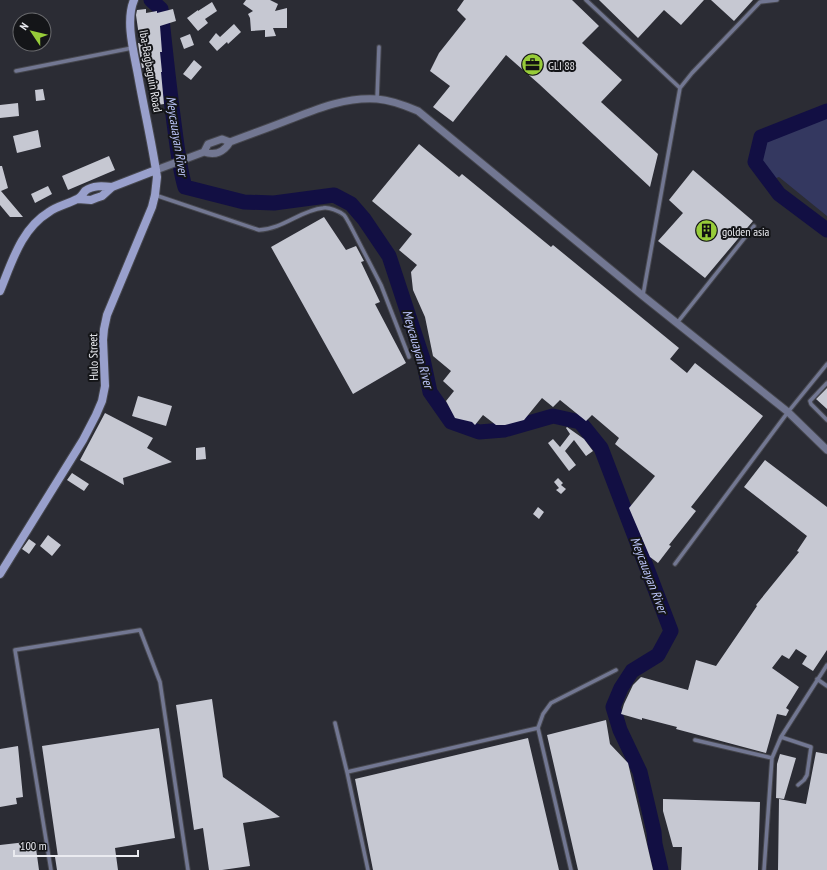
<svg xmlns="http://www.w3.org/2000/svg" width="827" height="870" viewBox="0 0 827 870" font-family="'PT Sans Narrow',sans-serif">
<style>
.green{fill:#343860}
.water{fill:#120f43}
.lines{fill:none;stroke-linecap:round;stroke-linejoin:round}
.river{stroke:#120f43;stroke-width:15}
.building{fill:#c6c8d2}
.lane-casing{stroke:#46474e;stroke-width:5.5}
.street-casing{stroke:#46474e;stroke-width:9}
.secondary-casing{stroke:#46474e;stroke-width:10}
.lane{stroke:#727792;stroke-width:3.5}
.street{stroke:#727792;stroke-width:7}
.secondary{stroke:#99a0cc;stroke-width:8}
.labels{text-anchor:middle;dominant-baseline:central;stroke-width:4;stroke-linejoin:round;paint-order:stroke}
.poi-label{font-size:12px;fill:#eaebf0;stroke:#141518;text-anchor:start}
.street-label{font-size:12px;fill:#eaebf0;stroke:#141518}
.water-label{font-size:13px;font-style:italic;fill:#b9c2f6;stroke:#141518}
</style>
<rect width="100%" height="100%" fill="#2b2c34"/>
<!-- green -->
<path class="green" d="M827,117V216L779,177L773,179L759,161L765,141Z"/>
<!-- water -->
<path class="water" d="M782,190L827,223V236L774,198Z"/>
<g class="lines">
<!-- river -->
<path class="river" d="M151,0L161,9C165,48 169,85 174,123C177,145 179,167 185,187L244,202L274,203L334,195L351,204L364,219L389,256L423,359L430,392L451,422L479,432L504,430L553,416L580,422L601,448L671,631L658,655L632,671L621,688L613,707L620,730L640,772L654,832L655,844L661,870
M827,111L761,137L755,162L779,194L827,230"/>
</g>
<!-- building -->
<path class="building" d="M246,0H270L278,4L275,11L287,8V28H273L276,36L265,37V30L251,31L250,18L248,14L253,11L243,4Z
M464,0H572L599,26L582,43L622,80L601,102L658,154L650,187L539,84L506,55L453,122L433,107L450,86L430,71L439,53L466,19L457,10Z
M599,0H704L681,25L664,10L638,38Z
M711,0H753L734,21Z
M212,2L217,11L205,19L208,23L198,31L187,18L198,10V11Z
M146,9V13L157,11V13L173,9L176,21L160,26L162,52H160L162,72H161L164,104L157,105L153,73L147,74L146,67L142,68L140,56L138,43H140L136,15L137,10Z
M234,24L241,32L228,44L227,42L217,51L209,42L216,33L220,37Z
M190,34L194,45L184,49L180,38Z
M194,60L202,67L191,80L183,74Z
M43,89L45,100L36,101L35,90Z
M18,103L19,116L0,118V105Z
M38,130L41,147L17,153L13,136Z
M419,144L459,177L462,174L551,247L553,245L679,348L670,359L687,373L695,363L763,416L691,507L696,511L669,545L671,546L658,563L650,557L629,508L655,476L615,444L619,438L592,415L586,421L560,400L553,407L542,398L524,420L505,425H496L483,415L475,425L472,422L455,418L446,401L454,391L443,381L451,371L433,356L425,317L413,290L411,272L417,265L399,250L412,234L372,201Z
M109,156L115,170L68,190L62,176Z
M0,166H2L8,188L1,191L23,217H10L0,205Z
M693,170L753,221L705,278L658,241L683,213L669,200Z
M48,186L52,194L35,203L31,194Z
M324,217L346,250L356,246L364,261L361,262L380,302L375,304L406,363L353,394L271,247Z
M827,388V409L816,399Z
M138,396L172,406L166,426L132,416Z
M105,413L153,438L147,448L172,462L123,478L124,485L80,460Z
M567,427L584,439L593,451L586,456L574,440L565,451L576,465L569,471L548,443L553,439L560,447L570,434L566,428Z
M205,447L206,459L196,460V448Z
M765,460L827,507V650L813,671L802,664L807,656L796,649L789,659L782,655L772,668L799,687L786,708L789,710L786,716L777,714L766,753L676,729L677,727L642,718V720L621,714L624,704L633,685L641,677L688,690L696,660L716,666L757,606L756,605L799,552L797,551L807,536L744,487Z
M72,473L89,484L84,491L67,480Z
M558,478L563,483L561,485L566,489L561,494L556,490L559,488L554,482Z
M538,507L544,512L539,519L533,514Z
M48,535L61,545L52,556L40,546Z
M29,539L36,544L29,554L22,549Z
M212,699L223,777L280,817L243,823L250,866L222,870H209L203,828L194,830L176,705Z
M606,720L610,744L628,763L653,870H578L547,735Z
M159,728L175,838L115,848L118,870H57L55,857H58L42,746Z
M528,738L559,870H373L355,779Z
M18,746L23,797L16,798L17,804L0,807V749Z
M816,752L827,754V870H778L779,799L806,804Z
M780,754L796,758L784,799L776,798L777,764Z
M663,799L760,802L758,870H681L682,847H673L663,811Z
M35,841L39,870H0V845Z"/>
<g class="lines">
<defs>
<path id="lane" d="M586,0L680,88
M16,71L132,48
M377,99L379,47
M155,195L259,230C283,229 301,210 323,208C329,207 339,211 344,215C346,217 347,220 349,223L381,285L409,357
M643,295L680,88L692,73L760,2L777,0
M677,323L754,226
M827,383L810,401L811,404L827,420
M675,564L788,412L827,364
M817,679L827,686
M335,723L347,772L368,870
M781,737L811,747L807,775L804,780L798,785
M695,740L772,758
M347,772L538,728
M51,870L15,650L140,630L160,682L188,870
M571,870L538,728L543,714L551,703L616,670
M764,870L772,758L781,737L827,665"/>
<path id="street" d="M204,152C215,156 224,152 230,142C251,134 271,127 291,119C319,108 346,97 377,99C391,100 404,105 418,111L643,296L788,412L827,450
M156,170L204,152L208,144L222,139L230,142"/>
<path id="secondary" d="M78,199L91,200L96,198L102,196L112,187L156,170
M0,291C12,262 21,229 49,212C57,206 68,204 77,199C80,198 83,194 85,191C93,185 103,186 112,187
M0,574L83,440L96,415L102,401L105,386L103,340L104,329L107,315L152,207L155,195L157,177C152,143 144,109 138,75C134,53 125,21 134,0"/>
</defs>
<!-- lane casing -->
<use href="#lane" class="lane-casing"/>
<!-- street casing -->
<use href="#street" class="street-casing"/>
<!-- secondary casing -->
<use href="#secondary" class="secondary-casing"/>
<!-- lane -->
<use href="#lane" class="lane"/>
<!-- street -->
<use href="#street" class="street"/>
<!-- secondary -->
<use href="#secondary" class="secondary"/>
</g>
<!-- icons -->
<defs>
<symbol id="office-disc" viewBox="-11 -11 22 22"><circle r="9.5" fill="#97cc39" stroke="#141518"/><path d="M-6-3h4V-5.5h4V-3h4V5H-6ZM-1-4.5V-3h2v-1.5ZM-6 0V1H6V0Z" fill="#111"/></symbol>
<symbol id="building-disc" viewBox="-11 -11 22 22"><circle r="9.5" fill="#97cc39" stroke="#141518"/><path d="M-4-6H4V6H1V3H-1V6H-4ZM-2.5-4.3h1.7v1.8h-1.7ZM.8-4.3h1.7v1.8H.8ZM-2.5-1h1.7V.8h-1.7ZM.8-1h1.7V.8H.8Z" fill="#111"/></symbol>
</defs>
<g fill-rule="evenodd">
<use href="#office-disc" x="520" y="52" width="25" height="25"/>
<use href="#building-disc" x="694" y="218" width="25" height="25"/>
</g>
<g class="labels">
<!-- poi labels -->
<g class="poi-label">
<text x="548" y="65">GLI 88</text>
<text x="722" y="231">golden asia</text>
</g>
<!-- street labels -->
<g class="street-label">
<text transform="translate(151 71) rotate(80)">Iba-Bagbaguin Road</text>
<text transform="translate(93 357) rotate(-91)">Hulo Street</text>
</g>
<!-- water labels -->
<g class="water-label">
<text transform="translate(177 136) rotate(81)">Meycauayan River</text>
<text transform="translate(418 349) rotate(74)">Meycauayan River</text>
<text transform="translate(649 575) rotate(69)">Meycauayan River</text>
</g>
</g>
<!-- north arrow -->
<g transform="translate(32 32) rotate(305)"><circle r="19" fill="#141518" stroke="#6a6b6e"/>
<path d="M0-3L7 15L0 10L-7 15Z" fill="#97cc39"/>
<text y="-6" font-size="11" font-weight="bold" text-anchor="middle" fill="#eaebf0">N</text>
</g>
<!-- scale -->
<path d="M14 850v6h124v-6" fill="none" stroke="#eaebf0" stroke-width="2"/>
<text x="20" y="850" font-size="12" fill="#eaebf0" stroke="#141518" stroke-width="3" paint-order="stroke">100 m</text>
</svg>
